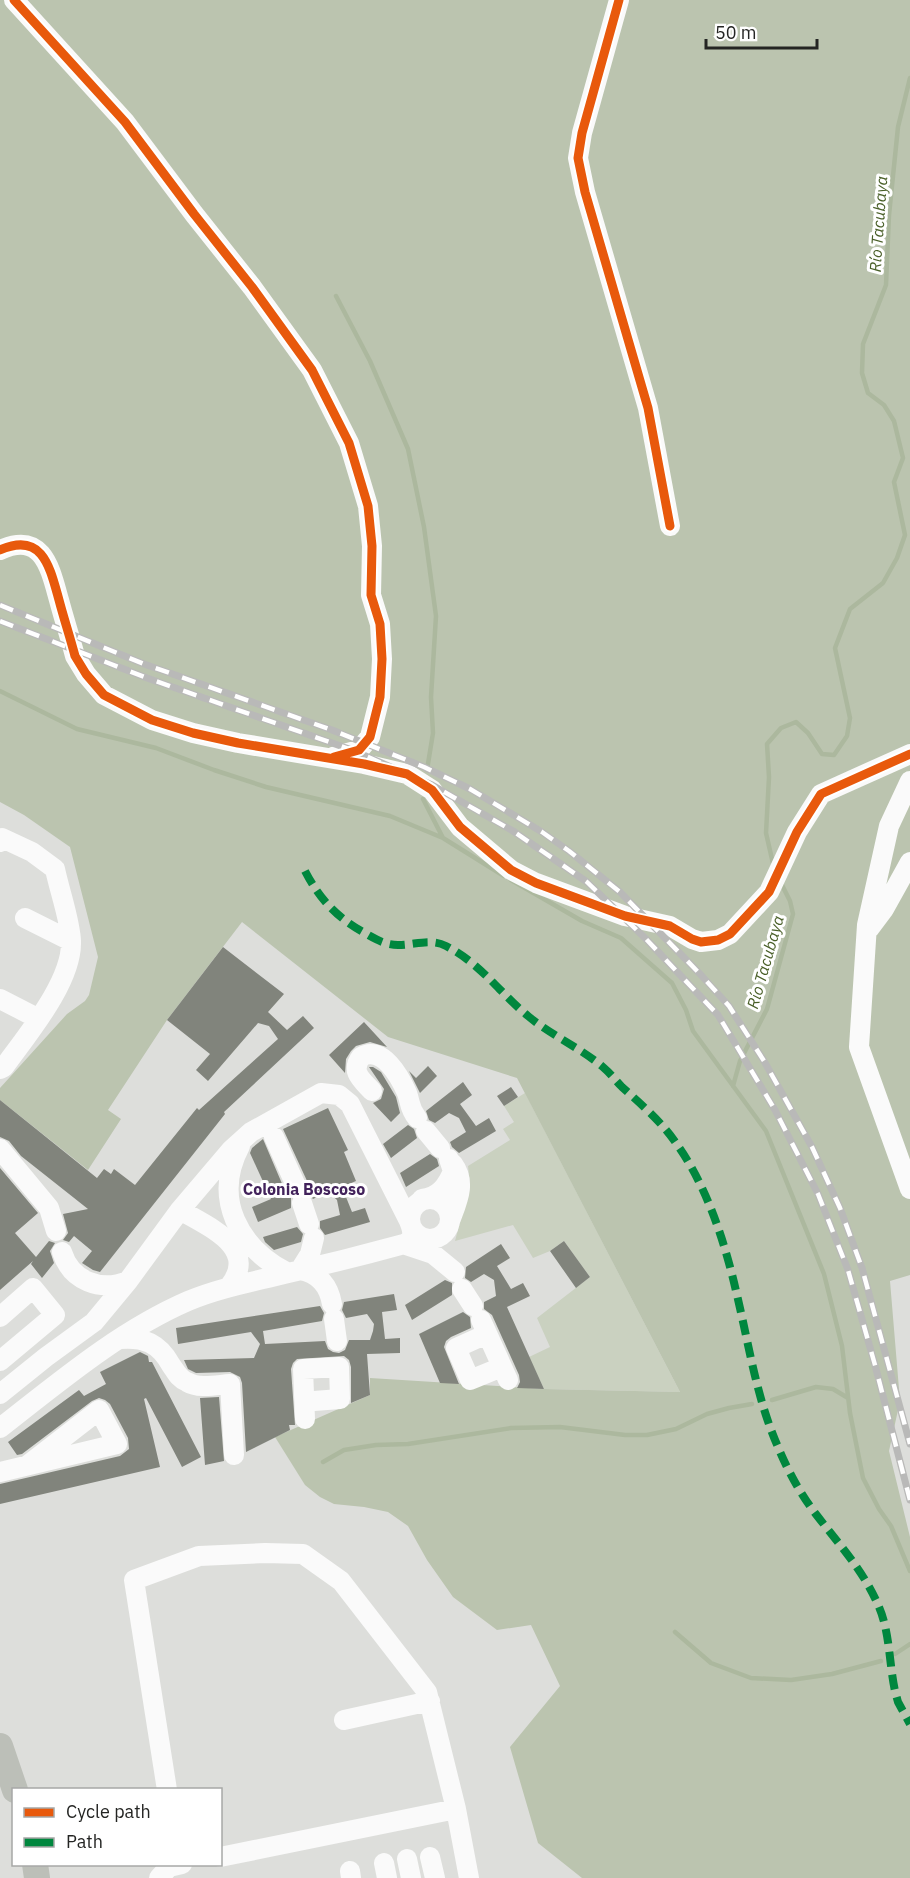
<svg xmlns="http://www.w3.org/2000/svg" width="910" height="1878" viewBox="0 0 910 1878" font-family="'IBM Plex Sans',sans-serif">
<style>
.green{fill:#cad1c0}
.forest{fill:#bbc4af}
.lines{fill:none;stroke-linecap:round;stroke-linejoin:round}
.stream{stroke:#acb89e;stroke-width:4.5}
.building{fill:#81847c}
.minor{stroke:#fafafa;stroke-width:20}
.major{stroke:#bcbfb8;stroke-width:26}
.rail-casing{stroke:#b9b9b8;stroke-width:7}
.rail{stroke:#fff;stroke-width:4.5;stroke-dasharray:14;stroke-linecap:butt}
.quiet{stroke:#00873e;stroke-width:8;stroke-dasharray:15 8;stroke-linecap:butt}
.cycleway-casing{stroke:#fff;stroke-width:13}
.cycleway{stroke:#e8590c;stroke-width:9}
.labels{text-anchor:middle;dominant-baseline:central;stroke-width:6;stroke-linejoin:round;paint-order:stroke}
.water-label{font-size:16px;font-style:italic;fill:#495f28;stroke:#fff}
.neighbourhood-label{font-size:16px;font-weight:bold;fill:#42225b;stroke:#fff}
</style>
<rect width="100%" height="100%" fill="#dddedb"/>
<!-- green -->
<path class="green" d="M525,1093L680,1392L544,1389L529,1357L550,1347L537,1318L590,1277L564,1241L550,1251L533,1258L513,1225L455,1241L470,1185L468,1166L510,1140L503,1129L514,1122L504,1106Z"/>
<!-- forest -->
<path class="forest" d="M0,0H910V1275L890,1281L900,1401L889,1451L910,1537V1878H582L538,1843L510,1747L560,1686L531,1625L497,1630L453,1597L427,1560L408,1526L388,1512L364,1507L334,1504L320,1497L305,1485L275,1437L370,1395V1378L544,1389L680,1392L517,1078L388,1037L242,922L167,1020L108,1110L121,1119L88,1170L0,1100V1088L67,1014L85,1001L89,995L98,957L70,847L24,815L0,802Z"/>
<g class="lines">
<!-- stream -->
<path class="stream" d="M336,296L370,361L408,449L424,527L436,616L431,697L433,733L427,770
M0,691L77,729L156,748L214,770L266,787L390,816L443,838L504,876
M423,799L443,838
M774,868L766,833L769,777L767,744L781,728L796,722L808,733L822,754L834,755L847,736L850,718L835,648L850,609L883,583L897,558L905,535L894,482L903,458L894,421L884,405L868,393L862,373L863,344L886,285L889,215L898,127L910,78
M511,880L582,921L621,938L672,983L686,1010L693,1031L766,1131L824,1274L842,1346L850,1413L863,1478L879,1509L891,1526L910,1571
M733,1086L740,1061L767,1009L793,914L790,901L780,881
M772,1400L816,1387L833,1389L848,1398
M323,1462L344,1450L376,1445L408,1444L511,1428L560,1427L625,1435H647L676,1429L707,1414L729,1408L752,1404
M675,1632L711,1663L751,1678L791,1680L832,1674L881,1661
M895,1654L910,1644"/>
</g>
<!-- building -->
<path class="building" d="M223,947L284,994L268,1012L287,1030L303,1016L314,1028L224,1112L225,1114L100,1272L93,1270L82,1263L92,1251L74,1236L69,1242L63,1240L68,1233L63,1214L88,1209L21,1156L9,1141L0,1137V1100L97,1178L104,1169L111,1174L114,1169L135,1185L197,1108L199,1110L278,1039L269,1026L258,1023L208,1081L196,1070L210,1054L167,1020Z
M364,1022L387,1047L370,1042L356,1046L351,1051L346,1059L345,1073L329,1055Z
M428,1066L437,1076L420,1093L409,1071L416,1078Z
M369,1067H373L381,1072L396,1097L400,1113L391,1122L373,1103L381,1099L384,1089Z
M463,1082L472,1095L460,1104L476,1126L489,1118L496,1131L459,1153L452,1147L450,1142L466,1132L459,1118L449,1113L435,1123L429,1120L426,1111Z
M511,1087L518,1097L504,1106L497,1096Z
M328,1108L348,1150L344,1152L356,1181L342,1187L352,1212L365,1208L370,1222L325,1235L320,1228V1221L340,1215L337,1200L328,1192L313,1199L308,1193V1183L283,1129Z
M408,1125L414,1129L417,1138L391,1158L383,1144Z
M263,1139L286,1193L291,1198V1208L258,1222L252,1207L271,1199L250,1153L252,1148Z
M430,1154L437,1159L439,1166L406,1187L400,1173Z
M0,1168L38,1213L15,1233L36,1257L49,1241L55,1243L50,1251L54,1263L42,1278L31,1264L33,1261L0,1290Z
M297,1227L303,1234L301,1242L274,1250L265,1242L263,1237Z
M564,1241L590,1277L576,1288L550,1251Z
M501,1244L510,1258L497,1266L511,1289L523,1283L530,1296L507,1307L544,1389L517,1388L520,1382L519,1375L492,1315L484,1309V1302L496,1296L494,1280L484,1274L471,1282L465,1278L466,1267Z
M445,1280L452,1283V1295L412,1320L405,1305Z
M394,1294L397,1310L382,1312L385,1339L400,1338V1353L367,1354L370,1395L351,1403V1367L349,1360L344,1356L297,1359L293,1363L291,1369L295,1425H289L290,1430L246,1452L242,1383L240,1377L230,1372L196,1373L188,1369L184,1360L254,1358L260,1344L251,1332L178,1344L176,1328L320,1306L324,1313L322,1321L263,1331L265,1344L325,1341L328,1349L333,1352L339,1353L345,1350L349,1340H370L373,1331L374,1324L367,1314L346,1318L342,1310L344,1302Z
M463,1312L470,1317L471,1328L451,1337L446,1341L444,1347L459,1384L440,1383L419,1334Z
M140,1352L148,1356L149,1362H152L201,1457L182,1467L146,1398L144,1399L160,1467L0,1504V1484L120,1456L129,1449L128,1438L110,1404L105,1400L99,1398L92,1401L22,1454L17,1455L8,1442L79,1390L84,1396L106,1384L100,1372Z
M219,1397L224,1461L205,1465L200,1398Z"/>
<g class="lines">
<!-- minor -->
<path class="minor" d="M14,0L125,122L194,214L252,287L312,370L349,443L368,506L372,546L371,595L380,624L382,659L380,697L370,737L359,750L333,757
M619,0L582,133L578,158L585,192L648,408L670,526
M0,550C43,531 50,568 59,600C64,619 70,637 75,656L86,674L104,695L152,720L193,733L238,743L364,764L407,774L432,790L460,827L511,870L536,883L625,916L670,926L692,939L701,942L718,940L730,934L769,892L797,832L821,794L910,754
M910,781L889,826L867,925L859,1047L910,1189
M0,842L2,838L32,852L55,869C59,889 71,923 71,942C72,982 27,1035 4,1067L0,1069
M25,918L71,941
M869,929L884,909L910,862
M0,999L39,1019
M372,1091C362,1080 350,1072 361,1057C382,1044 400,1077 407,1093C411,1104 409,1108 417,1118
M426,1131L440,1148
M274,1137L297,1188
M240,1146C212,1199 239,1248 288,1273
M0,1149L49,1208L56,1231
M422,1199C439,1197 447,1186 453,1171L449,1159
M410 1219a20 20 0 1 1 40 0a20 20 0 1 1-40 0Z
M302,1203L309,1224
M180,1210C208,1227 260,1247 229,1287
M450,1221C457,1202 467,1183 453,1164
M314,1238L310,1254L300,1270C319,1273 329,1286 332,1304
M406,1245L433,1254L455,1272
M62,1252C71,1281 100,1292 128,1281
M462,1289L473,1306
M0,1317L33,1288L55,1315L0,1361
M334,1319L337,1341
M481,1320L508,1380
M487,1334L456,1348L470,1380L492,1371
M120,1339C144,1337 159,1343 171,1365C176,1372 179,1379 187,1382C199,1389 216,1385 230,1384L234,1455
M0,1394L46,1357L94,1322L128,1281L180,1210L231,1150L251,1132L321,1093L339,1095L350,1104L409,1221C413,1231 415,1239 404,1244C364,1255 324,1265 284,1274C252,1282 219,1288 188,1301C119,1331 59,1382 0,1428
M305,1419L303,1369L339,1367L340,1399L314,1401
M0,1472L117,1444L99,1410L28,1465
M344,1720L430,1701
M167,1790L134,1580L199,1556L265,1553L303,1554L341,1581L427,1692L456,1809L469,1878
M220,1857L456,1809
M430,1857L435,1878
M407,1859L411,1878
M384,1863L387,1878
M350,1871L351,1878
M159,1878L169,1867L182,1864"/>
<!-- major -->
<path class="major" d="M0,1746L15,1790
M35,1864L37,1878"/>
<defs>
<path id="rail" d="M0,605L144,664L332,730L424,767L470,789L542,832L569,851L620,892L701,975L729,1006L764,1061L812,1147L840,1208L862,1268L910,1444
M0,621L147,678L352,750L432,785L513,831L587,882L646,939L718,1015L775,1110L818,1194L848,1270L875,1365L910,1500"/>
</defs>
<!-- rail casing -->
<use href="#rail" class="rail-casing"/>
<!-- rail -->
<use href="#rail" class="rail"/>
<!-- quiet -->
<path class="quiet" d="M305,871C319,898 336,917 363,932C375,939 385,945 398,945C415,945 430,938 446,946C480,963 500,993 528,1016C552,1036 581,1048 604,1068C611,1074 616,1081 622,1087C643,1106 663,1123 678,1146C707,1187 725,1243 736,1291C749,1344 756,1397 778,1447C788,1471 800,1493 815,1513C838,1543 864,1571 879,1607C890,1633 889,1663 895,1691L898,1702L910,1724"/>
<defs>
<path id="cycleway" d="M14,0L125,122L194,214L252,287L312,370L349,443L368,506L372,546L371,595L380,624L382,659L380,697L370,737L359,750L334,757
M619,0L582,133L578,158L585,192L648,408L670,526
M0,550C43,531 50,568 59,600C64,619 70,637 75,656L86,674L104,695L152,720L193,733L238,743L364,764L407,774L432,790L460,827L511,870L536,883L625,916L670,926L692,939L701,942L718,940L730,934L769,892L797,832L821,794L910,754"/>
</defs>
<!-- cycleway casing -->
<use href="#cycleway" class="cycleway-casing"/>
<!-- cycleway -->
<use href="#cycleway" class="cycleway"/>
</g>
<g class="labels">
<!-- water labels -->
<g class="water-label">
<text transform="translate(878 224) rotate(-86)">Río Tacubaya</text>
<text transform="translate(765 962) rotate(-74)">Río Tacubaya</text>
</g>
<!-- neighbourhood labels -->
<g class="neighbourhood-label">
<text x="304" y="1189">Colonia Boscoso</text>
</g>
</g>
<!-- legend -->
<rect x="12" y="1788" width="210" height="78" fill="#ffffff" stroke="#a7a8a7" stroke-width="1.5"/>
<rect x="24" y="1808" width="30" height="9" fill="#e8590c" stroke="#a7a8a7" stroke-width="1.5"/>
<text x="66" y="1818" font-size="18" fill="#242523">Cycle path</text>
<rect x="24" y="1838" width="30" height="9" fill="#00873e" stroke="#a7a8a7" stroke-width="1.5"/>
<text x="66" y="1848" font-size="18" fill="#242523">Path</text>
<!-- scale -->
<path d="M706 39v9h111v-9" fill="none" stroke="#242523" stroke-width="3"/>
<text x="715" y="39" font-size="18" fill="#242523" stroke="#ffffff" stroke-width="4.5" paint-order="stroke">50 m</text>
</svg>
